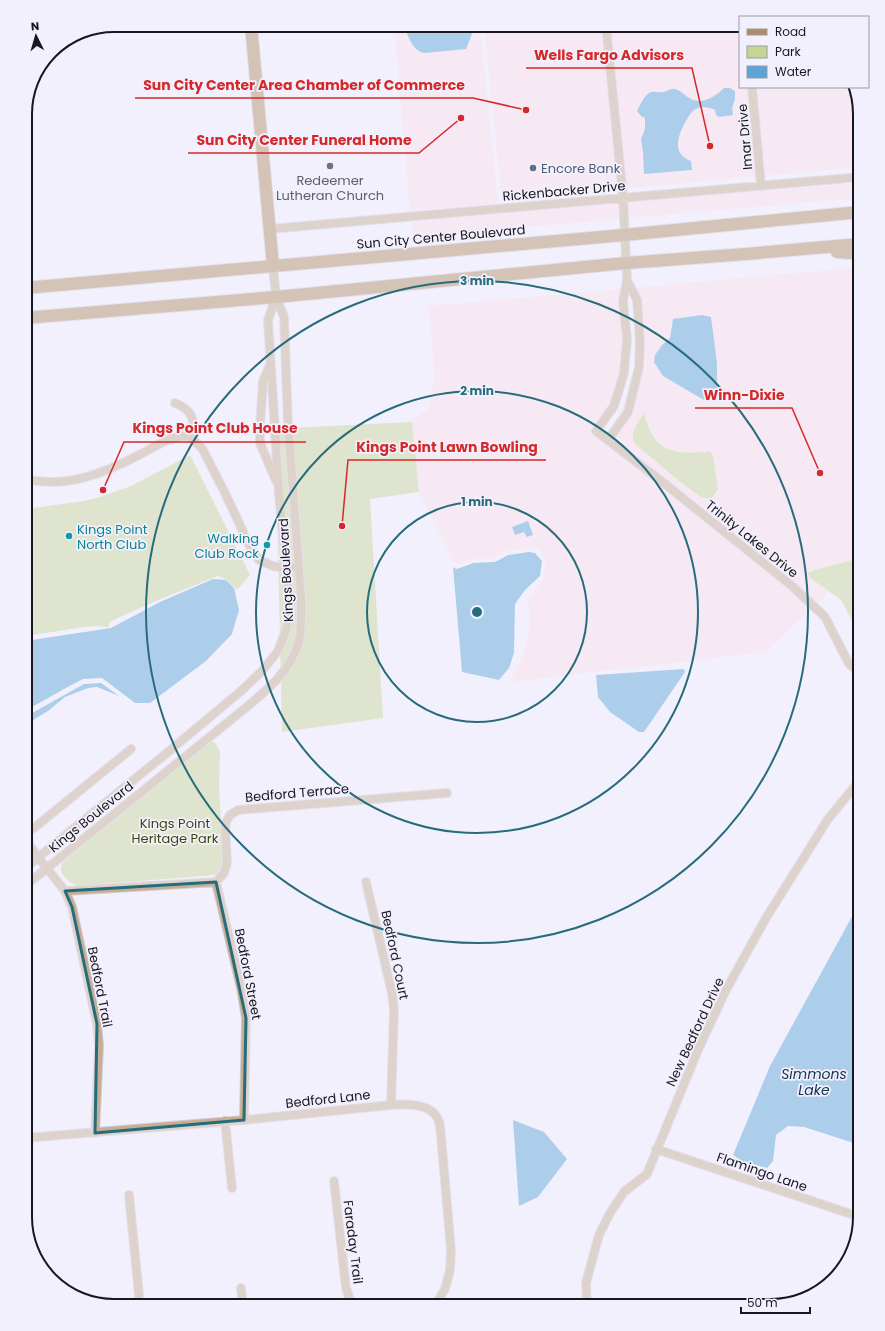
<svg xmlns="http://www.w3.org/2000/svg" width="885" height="1331" viewBox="0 0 885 1331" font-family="Poppins,sans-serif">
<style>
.commercial{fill:#fbe0e7;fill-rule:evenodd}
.green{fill:#c6d692}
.water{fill:#5aa4d6}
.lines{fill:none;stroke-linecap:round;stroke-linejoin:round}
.street-casing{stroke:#d0cdd9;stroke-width:10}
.secondary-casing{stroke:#d0cdd9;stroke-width:14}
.street{stroke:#c6ae92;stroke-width:8}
.secondary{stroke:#b08c62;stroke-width:12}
.marked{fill:none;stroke:#276c7b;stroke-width:3;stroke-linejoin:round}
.ring{fill:none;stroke:#276c7b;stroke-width:2}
.worship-dot{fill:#6b7280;stroke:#f3f0fd;stroke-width:1.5}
.service-dot{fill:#5c6f8a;stroke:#f3f0fd;stroke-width:1.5}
.culture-dot{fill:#0f9aa8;stroke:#f3f0fd;stroke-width:1.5}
.labels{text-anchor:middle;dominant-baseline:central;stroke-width:3.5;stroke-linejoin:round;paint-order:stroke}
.street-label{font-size:13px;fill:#18171d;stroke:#f3f0fd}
.service-label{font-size:13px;fill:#4e5e75;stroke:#f3f0fd;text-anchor:start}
.worship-label{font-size:13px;fill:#5b616d;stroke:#f3f0fd}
.culture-label{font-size:13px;fill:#0d838f;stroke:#f3f0fd;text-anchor:start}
.park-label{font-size:13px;fill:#3c4609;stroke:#f3f0fd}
.water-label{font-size:14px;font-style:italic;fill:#113247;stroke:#f3f0fd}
.rim{fill:none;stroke:#18171d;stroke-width:2}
.centre{fill:#276c7b;stroke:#f3f0fd;stroke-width:2}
.ring-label{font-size:12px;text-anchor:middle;font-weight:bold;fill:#276c7b;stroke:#f3f0fd;stroke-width:3.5;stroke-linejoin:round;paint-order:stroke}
.leader{fill:none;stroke:#d62828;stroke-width:1.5}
.callout-dot{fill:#d62828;stroke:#f3f0fd;stroke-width:1.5}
.callout-label{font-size:14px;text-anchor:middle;font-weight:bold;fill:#d62828;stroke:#f3f0fd;stroke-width:3.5;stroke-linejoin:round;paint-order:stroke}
</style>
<rect width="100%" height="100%" fill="#f3f0fd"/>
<!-- commercial -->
<path class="commercial" d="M394,25H409L407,34H472L470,25H480L498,203L410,211Z
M484,25H740V87H853L860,114V167L502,200Z
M860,183V196L858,198L628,218L627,202Z
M618,203L619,219L413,237L411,222Z
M860,267V558L815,570L810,578L829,592L818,603L795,582L631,451L611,430L636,374L632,288ZM710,317L717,363V398L654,362L656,355L662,345L670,338L672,323ZM644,414L652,433L658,443L672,451L693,453L710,451L679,481L632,434Z
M623,289L626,373L601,427L602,435L625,459L789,590L810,610L766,652L620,669L596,671L593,672L510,682L524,654L530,623L528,600L544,577L546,561L538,549L529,548L506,551L491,559H473L459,564L454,563L419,492L412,422H407L428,409L435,378L428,306Z"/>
<!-- green -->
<path class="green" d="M644,413C646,420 648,427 652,434C663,455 689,454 710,451L713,456L718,489L711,499L701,497L679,481L634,443C629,433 639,422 644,413Z
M412,422L419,492L370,499L383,718L282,732L277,507L270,429Z
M190,455L250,575L237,590L227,580L218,576L158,600L111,621L108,627H103L100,626L85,627L25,636V505L33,508L84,501L100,497L131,486Z
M860,558V631L853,622L841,600L810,578L808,573L815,570Z
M210,740L215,743L220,751L219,789L224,864L221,871L215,875L78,886C68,882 55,873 64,861Z"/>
<!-- water -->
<path class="water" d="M409,25H470L472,34L466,49L424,53C414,51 411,42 407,34Z
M724,88H730L735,91V99L732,108L733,115L719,117L716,115L715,110C709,107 700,106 694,110C690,113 687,119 685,123C677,137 672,154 691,161L692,170L644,174L643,152L641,139L645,129V118L641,116L637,111C640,105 645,94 651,92C655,91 659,93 664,92C668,91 671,88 675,89C682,91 685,96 691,99C703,105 716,96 724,88Z
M702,315L711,317L717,363V398L714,402L704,400L663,376L654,362L655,355L662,345L670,338L673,319Z
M528,521L533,535L527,537L524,532L515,535L512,527Z
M529,552L535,553L542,561L540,576L525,590L515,604L514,653L509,668L499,680L462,672L453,567L456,569L460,568L473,563L495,562L508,555Z
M213,579L226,580L234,588L239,610L232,634L206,661L150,703H135L102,678L83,679L64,689L25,711V641L111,628L160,602Z
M684,669L685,672L644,732H639L610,712L598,697L596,675Z
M101,683L119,696L97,687L88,688L65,697L48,711L25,725V717L84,684Z
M860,902V1145L804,1127L788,1126L776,1135L773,1161L767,1168L742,1161L733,1155L770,1066Z
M513,1120L544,1132L567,1159L538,1197L519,1206Z"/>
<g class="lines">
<defs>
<path id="street" d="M606,25L623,197L627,280
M752,87L761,186
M270,229L860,177
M270,365L263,381L260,425V443L276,481
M175,403C192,410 197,420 189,436
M608,440L628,412L639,367L640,341L637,300L627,280L623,301L627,339L624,373L614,406L596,431L665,484L792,586L825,617L849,664L860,673
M25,479C66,489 105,473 141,454C156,446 171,435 189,436L202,448L226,495L251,549L259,560L273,566L286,568L299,567
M25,833L34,828L131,749
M25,839L38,857L65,891L72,907L97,1024L99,1045L95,1133
M25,868L168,752L241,691L262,671L278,651L286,630L290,608L279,494L268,320L276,297
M216,882L241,988L246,1018L244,1120
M366,882L392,993L394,1010L391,1105
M25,886L243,710C265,692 292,670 299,641C302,626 301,612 301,597L288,424L284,317L276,297L273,266
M65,891L216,882L224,873L227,863L225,824L230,815L238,810L447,793
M225,1121L232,1188
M25,1138L244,1120L391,1105C404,1104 428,1103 436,1116C438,1118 439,1122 440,1125L451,1250L450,1270L445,1289L435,1306
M656,1149L860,1217
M25,1180L28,1209
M334,1181L346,1288L352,1306
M129,1195L139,1295L138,1306
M241,1288L243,1306
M587,1306L586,1283L599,1235L610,1213L624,1192L647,1174L698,1050L726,990L766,918L828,819L860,780"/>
<path id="secondary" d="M251,25L273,266
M837,252L852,253L860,257
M25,288L624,235L860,212
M25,318L276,297L626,263L746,254L860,244"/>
</defs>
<!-- street casing -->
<use href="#street" class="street-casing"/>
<!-- secondary casing -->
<use href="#secondary" class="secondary-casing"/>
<!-- street -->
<use href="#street" class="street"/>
<!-- secondary -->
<use href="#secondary" class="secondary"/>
</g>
<!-- marked area -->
<path d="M0 0H885V1331H0ZM216,882L246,1018L244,1120L95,1133L97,1024L72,907L65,891Z" fill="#f3f0fd" fill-opacity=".55" fill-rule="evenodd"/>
<path class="marked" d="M216,882L246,1018L244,1120L95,1133L97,1024L72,907L65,891Z"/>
<!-- distance rings -->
<g class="ring">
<circle cx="477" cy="612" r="110"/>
<circle cx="477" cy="612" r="221"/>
<circle cx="477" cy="612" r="331"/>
</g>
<!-- markers -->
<circle class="worship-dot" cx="330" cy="166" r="4"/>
<circle class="service-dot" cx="533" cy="168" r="4"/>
<g class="culture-dot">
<circle cx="69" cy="536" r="4"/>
<circle cx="267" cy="545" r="4"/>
</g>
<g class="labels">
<!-- street labels -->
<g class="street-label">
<text transform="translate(745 137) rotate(-95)">Imar Drive</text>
<text transform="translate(564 191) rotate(-5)">Rickenbacker Drive</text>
<text transform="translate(441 237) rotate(-5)">Sun City Center Boulevard</text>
<text transform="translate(752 539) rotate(39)">Trinity Lakes Drive</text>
<text transform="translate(286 570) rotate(-93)">Kings Boulevard</text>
<text transform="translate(297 793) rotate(-5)">Bedford Terrace</text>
<text transform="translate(91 817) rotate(-39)">Kings Boulevard</text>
<text transform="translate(395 955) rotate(78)">Bedford Court</text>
<text transform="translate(248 974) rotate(79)">Bedford Street</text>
<text transform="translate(100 987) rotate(79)">Bedford Trail</text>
<text transform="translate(695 1032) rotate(-65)">New Bedford Drive</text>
<text transform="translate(328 1099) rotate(-6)">Bedford Lane</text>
<text transform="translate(762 1172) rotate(19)">Flamingo Lane</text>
<text transform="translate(353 1242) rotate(83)">Faraday Trail</text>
</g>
<!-- service labels -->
<g class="service-label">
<text x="541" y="168">Encore Bank</text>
</g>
<!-- worship labels -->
<g class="worship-label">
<text x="330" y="180">Redeemer<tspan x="330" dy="15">Lutheran Church</tspan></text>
</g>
<!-- culture labels -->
<g class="culture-label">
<text x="77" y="529">Kings Point<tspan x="77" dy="15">North Club</tspan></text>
<text x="259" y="538" text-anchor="end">Walking<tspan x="259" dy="15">Club Rock</tspan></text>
</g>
<!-- park labels -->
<g class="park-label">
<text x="175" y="823">Kings Point<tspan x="175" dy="15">Heritage Park</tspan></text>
</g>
<!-- water labels -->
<g class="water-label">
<text x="814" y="1074">Simmons<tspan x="814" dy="16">Lake</tspan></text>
</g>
</g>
<!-- crop -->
<path d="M0 0H885V1331H0ZM114 32H771A82 82 0 0 1 853 114V1217A82 82 0 0 1 771 1299H114A82 82 0 0 1 32 1217V114A82 82 0 0 1 114 32Z" fill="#f3f0fd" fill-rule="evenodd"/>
<path class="rim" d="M114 32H771A82 82 0 0 1 853 114V1217A82 82 0 0 1 771 1299H114A82 82 0 0 1 32 1217V114A82 82 0 0 1 114 32Z"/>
<circle cx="477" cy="612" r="6" class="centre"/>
<g class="ring-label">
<text x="477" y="285">3 min</text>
<text x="477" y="395">2 min</text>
<text x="477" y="506">1 min</text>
</g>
<!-- callouts -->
<path class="leader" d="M710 146L692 68H526M526 110L473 98H135M461 118L419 153H188M820 473L792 408H695M103 490L124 442H306M342 526L348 460H546"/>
<g class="callout-dot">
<circle cx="710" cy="146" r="4"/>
<circle cx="526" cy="110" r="4"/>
<circle cx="461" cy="118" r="4"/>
<circle cx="820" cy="473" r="4"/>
<circle cx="103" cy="490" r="4"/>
<circle cx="342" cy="526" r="4"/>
</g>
<g class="callout-label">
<text x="609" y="60">Wells Fargo Advisors</text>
<text x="304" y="90">Sun City Center Area Chamber of Commerce</text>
<text x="304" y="145">Sun City Center Funeral Home</text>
<text x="744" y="400">Winn-Dixie</text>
<text x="215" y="433">Kings Point Club House</text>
<text x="447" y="452">Kings Point Lawn Bowling</text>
</g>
<!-- legend -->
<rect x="739" y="16" width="130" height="72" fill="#f3f0fd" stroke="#9b99a3"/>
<rect x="747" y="29" width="20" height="6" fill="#b08c62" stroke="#9b99a3"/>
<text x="775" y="36" font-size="12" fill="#18171d">Road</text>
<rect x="747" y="46" width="20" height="12" fill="#c6d692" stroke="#9b99a3"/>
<text x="775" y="56" font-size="12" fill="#18171d">Park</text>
<rect x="747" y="66" width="20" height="12" fill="#5aa4d6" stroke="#9b99a3"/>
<text x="775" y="76" font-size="12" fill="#18171d">Water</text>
<!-- north arrow -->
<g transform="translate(36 36) rotate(355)" stroke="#f3f0fd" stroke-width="3" paint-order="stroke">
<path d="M0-3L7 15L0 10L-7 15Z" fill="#18171d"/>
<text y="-6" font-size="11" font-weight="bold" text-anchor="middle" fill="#18171d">N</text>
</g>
<!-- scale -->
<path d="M741 1307v6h69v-6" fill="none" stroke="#18171d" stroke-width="2"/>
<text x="747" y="1307" font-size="12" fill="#18171d" stroke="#f3f0fd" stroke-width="3" paint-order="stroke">50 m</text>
</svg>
